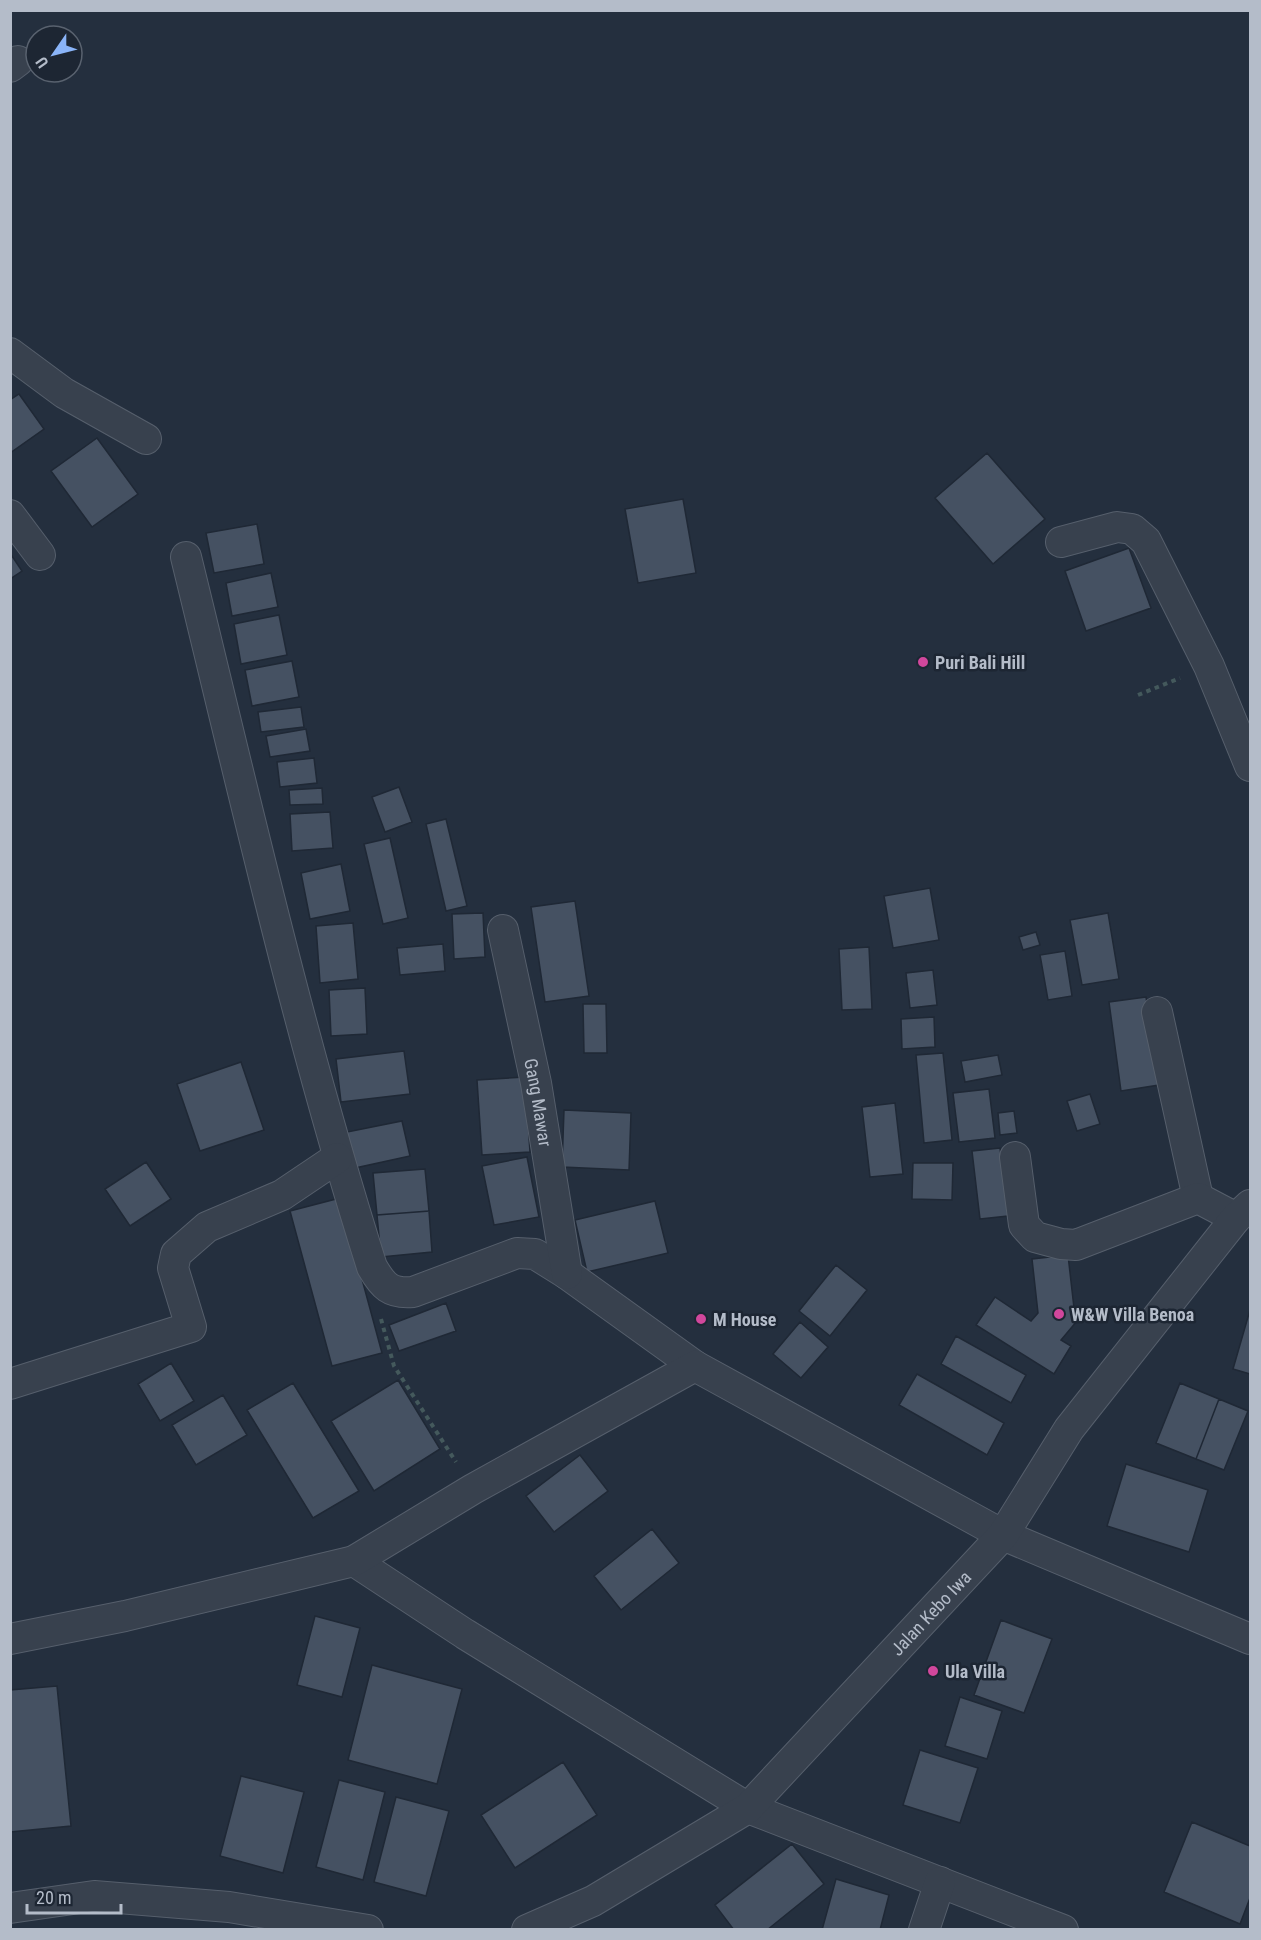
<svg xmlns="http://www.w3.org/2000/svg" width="1261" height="1940" viewBox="0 0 1261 1940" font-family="'Roboto Condensed',sans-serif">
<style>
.building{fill:#455162;stroke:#1f2835;stroke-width:1.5}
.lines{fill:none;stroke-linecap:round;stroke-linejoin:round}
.minor-casing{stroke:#565f6c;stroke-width:32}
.path{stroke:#44595c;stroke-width:4;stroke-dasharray:4.5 4.5;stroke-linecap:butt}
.minor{stroke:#38414e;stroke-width:30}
.hotel-dot{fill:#d1479c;stroke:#1d2633;stroke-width:2}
.labels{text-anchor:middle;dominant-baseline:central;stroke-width:5;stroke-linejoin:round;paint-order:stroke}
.poi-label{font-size:18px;font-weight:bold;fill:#b4bcc9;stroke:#1d2633;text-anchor:start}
.street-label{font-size:18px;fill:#b4bcc9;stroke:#1d2633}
</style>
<rect width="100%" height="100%" fill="#242f3e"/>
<!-- building -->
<path class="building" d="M19,394L44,429L10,453V400Z
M97,438L138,494L92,527L51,471Z
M987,453L1045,519L993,564L935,498Z
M683,499L696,573L638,583L625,509Z
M257,524L264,564L214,573L206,533Z
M1129,548L1151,608L1086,631L1065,571Z
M10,553L22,571L10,579Z
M271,573L278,607L232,616L226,583Z
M279,615L287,655L241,664L234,624Z
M292,661L299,697L252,706L245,670Z
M301,707L304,727L261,732L258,712Z
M306,729L310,751L270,757L266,736Z
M314,758L317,783L280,787L277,762Z
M399,787L412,822L385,832L372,797Z
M322,788L323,804L290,805L289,790Z
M330,812L333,848L292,851L290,814Z
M446,819L467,906L446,911L426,824Z
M390,838L408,918L383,924L364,844Z
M341,864L350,911L310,919L301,873Z
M930,888L939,940L893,948L884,896Z
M575,901L589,996L545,1002L531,907Z
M483,913L485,957L454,959L452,914Z
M1108,913L1119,979L1082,985L1070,920Z
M353,923L358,979L320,983L316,926Z
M1036,932L1040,945L1023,950L1019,937Z
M443,944L445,971L400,975L397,948Z
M869,947L872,1009L842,1010L839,949Z
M1065,951L1072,996L1048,1000L1040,955Z
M933,970L937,1005L910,1008L906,973Z
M365,988L367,1034L331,1036L329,990Z
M1146,997L1159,1085L1121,1091L1109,1002Z
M583,1004H606L607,1053H584Z
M934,1017L935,1047L902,1049L901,1019Z
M404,1051L410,1094L341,1102L336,1059Z
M943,1053L952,1140L924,1143L916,1055Z
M998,1055L1002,1075L965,1082L961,1061Z
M241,1062L264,1130L200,1151L177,1084Z
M525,1077L530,1152L482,1155L477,1080Z
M989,1089L995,1138L959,1142L953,1093Z
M1090,1094L1100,1124L1077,1131L1067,1101Z
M895,1103L903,1174L870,1177L862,1107Z
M564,1110L631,1113L629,1170L562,1167Z
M1014,1111L1017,1133L1000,1135L998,1113Z
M402,1121L410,1156L355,1168L347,1132Z
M1000,1148L1008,1216L980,1219L972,1151Z
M527,1157L539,1217L494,1225L482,1166Z
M146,1162L171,1199L130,1226L105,1189Z
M913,1163H953L952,1200L912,1199Z
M425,1169L429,1211L377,1215L373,1173Z
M340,1198L382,1353L332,1366L290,1211Z
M655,1201L668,1253L587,1272L575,1220Z
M429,1211L432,1252L381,1257L377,1215Z
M1068,1255L1074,1308L1082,1315L1061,1340L1071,1346L1054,1374L976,1325L995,1297L1031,1321L1038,1313L1032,1259Z
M836,1265L867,1290L830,1336L799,1311Z
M446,1303L456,1331L399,1351L389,1325Z
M1250,1310V1374L1233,1369Z
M800,1322L828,1347L801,1378L773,1354Z
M956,1336L1026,1375L1011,1403L941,1364Z
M171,1363L194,1401L160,1421L138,1384Z
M917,1374L1004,1423L987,1455L899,1405Z
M398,1380L440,1449L374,1491L331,1421Z
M293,1383L359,1491L313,1518L247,1410Z
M1180,1383L1219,1399L1196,1459L1156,1443Z
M223,1395L247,1435L196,1465L172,1425Z
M1219,1399L1248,1411L1224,1470L1196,1459Z
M580,1455L608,1491L554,1532L526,1496Z
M1126,1464L1208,1490L1189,1552L1107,1526Z
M652,1529L679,1563L621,1610L594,1576Z
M315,1616L360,1628L342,1697L297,1685Z
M1001,1620L1052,1639L1024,1713L974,1695Z
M372,1665L462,1689L437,1784L348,1760Z
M57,1686L71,1826L10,1832V1690Z
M960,1697L1002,1711L987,1759L945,1746Z
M920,1750L978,1768L960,1823L903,1805Z
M563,1762L597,1815L515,1868L481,1815Z
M241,1776L304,1792L283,1873L220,1856Z
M339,1780L385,1792L363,1880L316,1867Z
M396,1797L449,1811L426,1896L374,1882Z
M1192,1822L1250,1846V1898L1240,1924L1164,1892Z
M792,1844L824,1884L767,1930H734L715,1905Z
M836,1879L889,1895L880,1930H822Z"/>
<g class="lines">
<defs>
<g id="minor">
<path d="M10,67L18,61"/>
<path d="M10,353L64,393L146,439"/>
<path d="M10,515L40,555"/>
<path d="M1061,542L1117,527L1132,529L1146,541L1209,666L1250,766"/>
<path d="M186,557C244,794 298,1033 372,1267C383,1286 390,1294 413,1292L517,1253L535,1254L567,1274L695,1366"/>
<path id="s1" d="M503,930L536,1083L567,1274"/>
<path d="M1157,1012L1198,1198"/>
<path d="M1015,1157L1024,1225L1035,1237L1061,1244L1076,1245L1198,1198L1236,1218"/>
<path d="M10,1384L191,1327L173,1268L176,1254L207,1227L282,1195L337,1158"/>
<path d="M354,1561L465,1634L748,1808L1063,1930"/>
<path d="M10,1639L125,1616L354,1561L473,1489L695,1366L1003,1535L1250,1639"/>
<path d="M10,1908L94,1896L229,1907L368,1930"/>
<path id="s2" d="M527,1930L593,1901L748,1808L1003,1535L1069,1429L1236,1218L1250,1205"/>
<path d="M924,1930L940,1882"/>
</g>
</defs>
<!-- minor casing -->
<use href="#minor" class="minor-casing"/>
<!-- path -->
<path class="path" d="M1138,695L1180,678
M381,1319L394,1366L456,1462"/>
<!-- minor -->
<use href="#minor" class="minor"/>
</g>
<!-- markers -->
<g class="hotel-dot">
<circle cx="923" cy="662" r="6"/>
<circle cx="1059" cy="1314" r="6"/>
<circle cx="701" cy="1319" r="6"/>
<circle cx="933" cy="1671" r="6"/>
</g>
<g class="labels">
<!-- poi labels -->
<g class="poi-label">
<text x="935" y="662">Puri Bali Hill</text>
<text x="1071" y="1314">W&amp;W Villa Benoa</text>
<text x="713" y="1319">M House</text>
<text x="945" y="1671">Ula Villa</text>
</g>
<!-- street labels -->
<g class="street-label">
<text stroke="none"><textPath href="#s1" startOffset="176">Gang Mawar</textPath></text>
<text stroke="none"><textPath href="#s2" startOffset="520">Jalan Kebo Iwa</textPath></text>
</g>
</g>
<!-- border -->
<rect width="1261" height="1940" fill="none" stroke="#b4bcc9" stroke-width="24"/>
<!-- north arrow -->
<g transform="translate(54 54) rotate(235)"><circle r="28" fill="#1d2633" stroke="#59626f" stroke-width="1.5"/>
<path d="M0-4.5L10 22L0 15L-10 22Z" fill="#8ab4f8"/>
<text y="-9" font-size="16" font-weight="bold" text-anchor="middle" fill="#b4bcc9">U</text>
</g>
<!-- scale -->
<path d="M27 1904v9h94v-9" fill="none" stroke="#b4bcc9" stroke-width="3"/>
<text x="36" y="1904" font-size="18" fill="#b4bcc9" stroke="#1d2633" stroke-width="4.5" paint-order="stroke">20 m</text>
</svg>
